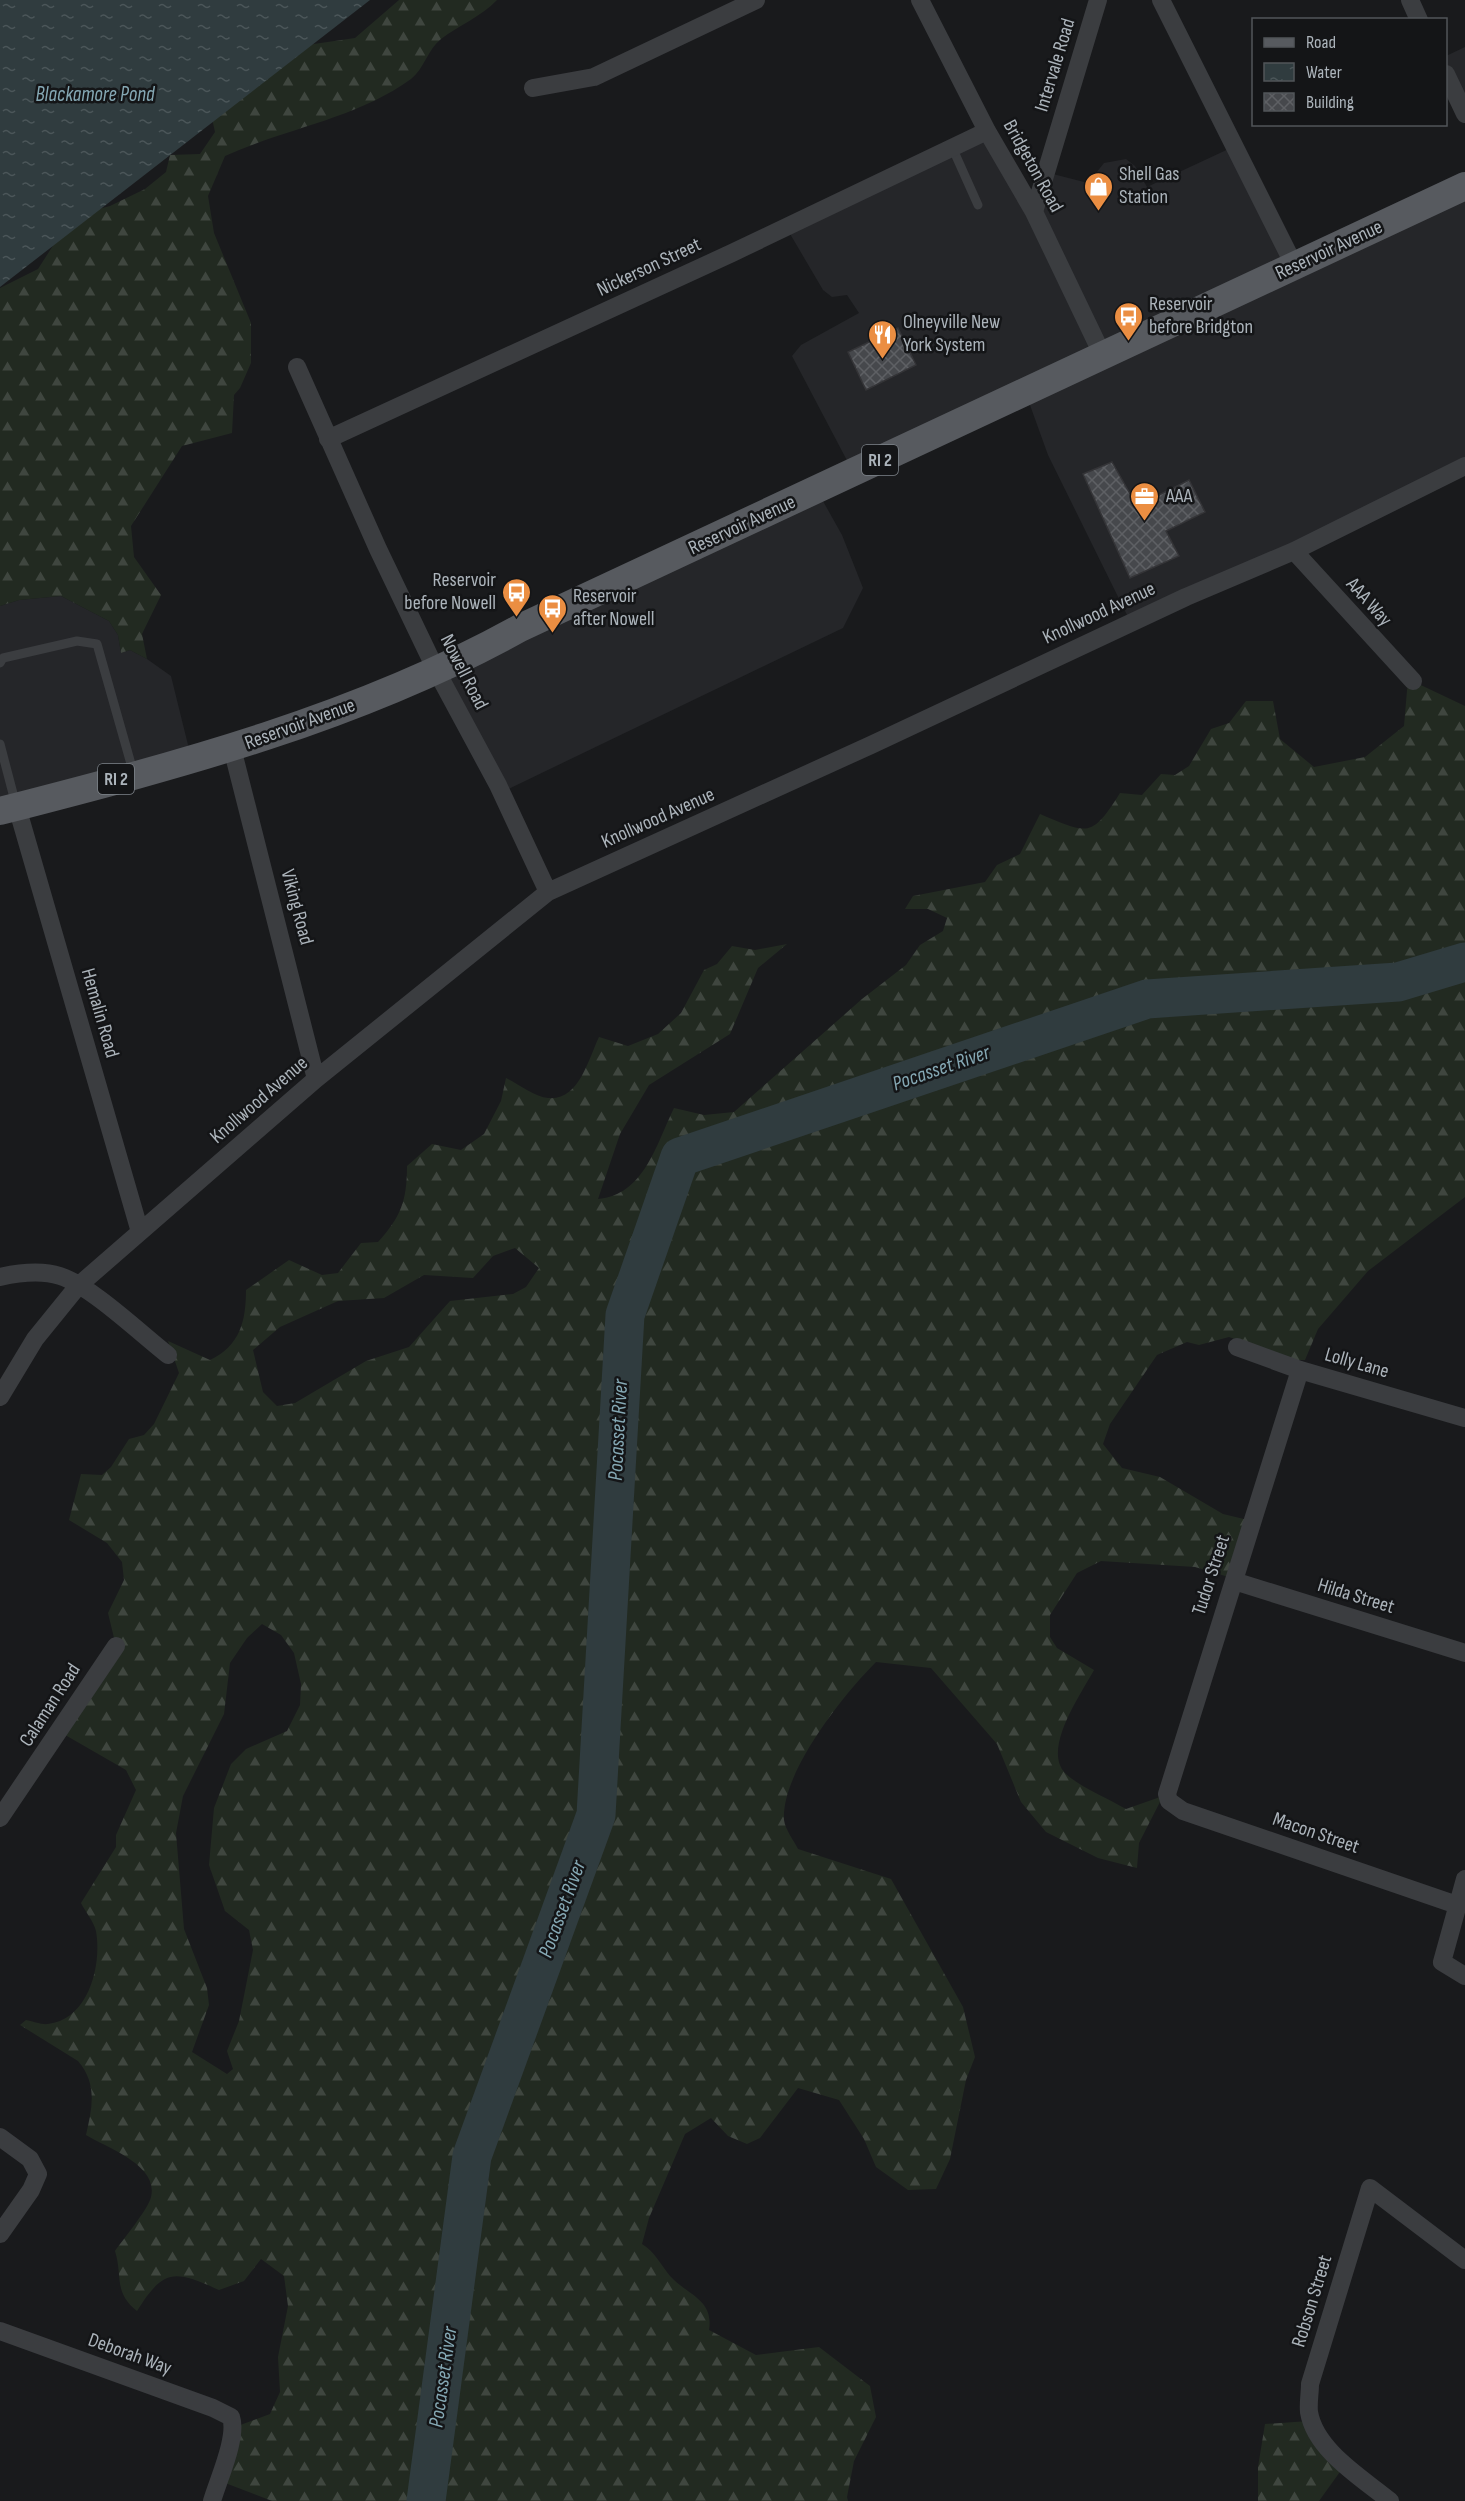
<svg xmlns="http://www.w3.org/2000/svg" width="1465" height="2501" viewBox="0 0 1465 2501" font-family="'Sofia Sans Condensed',sans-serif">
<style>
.built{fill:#252629}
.forest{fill:url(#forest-firs);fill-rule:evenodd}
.water{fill:url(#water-ripples)}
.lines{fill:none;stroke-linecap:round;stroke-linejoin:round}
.river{stroke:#303c3f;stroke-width:39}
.building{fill:url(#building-cross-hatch);stroke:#343437;stroke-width:1.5}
.lane{stroke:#3b3d40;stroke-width:9}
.street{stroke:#3b3d40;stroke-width:18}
.primary{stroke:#575a5f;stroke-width:28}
.labels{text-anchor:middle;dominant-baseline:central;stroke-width:5;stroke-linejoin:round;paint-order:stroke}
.shield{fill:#141517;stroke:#7e848a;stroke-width:1.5}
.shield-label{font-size:18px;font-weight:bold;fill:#acb4bb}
.street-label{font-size:20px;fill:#acb4bb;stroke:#141517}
.poi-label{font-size:20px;fill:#acb4bb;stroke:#141517;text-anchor:start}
.water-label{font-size:21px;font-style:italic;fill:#85a8b4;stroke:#141517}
</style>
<defs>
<pattern id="forest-firs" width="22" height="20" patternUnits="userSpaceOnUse" patternTransform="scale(1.5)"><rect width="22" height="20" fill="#222a21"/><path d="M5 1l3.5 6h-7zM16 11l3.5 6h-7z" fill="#3f463f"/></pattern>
<pattern id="water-ripples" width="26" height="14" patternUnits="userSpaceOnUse" patternTransform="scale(1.5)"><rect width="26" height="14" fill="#303c3f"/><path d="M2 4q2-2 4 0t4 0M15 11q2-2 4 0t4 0" fill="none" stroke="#4b5659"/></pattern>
<pattern id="building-cross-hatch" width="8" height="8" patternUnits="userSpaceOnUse" patternTransform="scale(1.5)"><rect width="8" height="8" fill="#46484c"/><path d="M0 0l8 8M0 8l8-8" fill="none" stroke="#5e6064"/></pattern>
</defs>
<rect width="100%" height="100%" fill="#191a1c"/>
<!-- built -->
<path class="built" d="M1465,47V117L1446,76V56Z
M987,131L1026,199L1049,173L1088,183L1104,163L1126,159L1135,166L1147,187L1235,146L1291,264L1465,188V468L1128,617L1048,455L1026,394L852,470L792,356L801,345L859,313L847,295L832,297L823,290L786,227Z
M819,494L842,535L863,588L843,628L500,793L441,685L526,625Z
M61,596L109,621L118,635L121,653L130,650L147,659L171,676L191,757L0,811V606L19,600Z"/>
<!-- forest -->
<path class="forest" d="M399,0H497C481,17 459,25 441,39C428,49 424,69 411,79C356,119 286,128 225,156L208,196L214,233L251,323V363L240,388L234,395L232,433L182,446L131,526L134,557L161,595L142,634L147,659L130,650L121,653L118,635L109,621L61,596L19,600L0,606V288L38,269L65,227L83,213L110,206L145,189L166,172L170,155L200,154L215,132L210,109L275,59L314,44L355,38Z
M1408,679L1465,706V1197L1368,1271L1318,1329L1305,1360H1296L1229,1337L1199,1345L1187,1342L1157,1355L1110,1424L1103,1444L1122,1468L1160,1477L1223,1514L1248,1520L1232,1578L1195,1567L1101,1561L1077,1573L1050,1615V1637L1057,1648L1094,1670C1081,1694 1042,1749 1065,1773C1078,1786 1109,1799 1126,1809L1163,1796L1139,1843L1137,1868L1098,1858L1046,1832L1021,1802L997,1744L931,1668L876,1662C843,1695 781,1773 784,1820C785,1829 794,1841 798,1849L891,1879L963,2007L975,2057L966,2080L950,2159L936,2189L908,2190L876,2167L864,2139L839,2100L798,2088L760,2138L747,2144L728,2136L711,2118L685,2134L649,2218L642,2244C655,2252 661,2265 670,2276C687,2295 714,2299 709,2330L756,2355L819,2347L870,2386L876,2417L854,2461L847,2497L848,2501H272L220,2481L232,2428L270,2414L280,2392L278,2357L288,2306L284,2276L261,2259L244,2281L219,2290C174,2270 164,2268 137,2311C113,2292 123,2276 115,2251C122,2241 149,2208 151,2197C159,2165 107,2148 86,2135C92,2109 98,2084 78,2061L20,2025L26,2020C32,2021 42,2025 48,2024C89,2019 102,1965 96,1931C94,1922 85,1911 81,1903L116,1847V1835L136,1790L126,1770L60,1732L116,1646L108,1613L124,1580L122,1562L107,1543L69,1520L81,1474L102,1475L111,1467L129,1439L144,1435L154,1424L179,1373L168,1341L210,1360C240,1346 246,1321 246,1290L289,1260L322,1275L338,1273L361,1243L378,1242C401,1217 407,1200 407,1166L432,1144L461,1150L484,1134L501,1101L506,1078C518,1084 535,1097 548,1098C579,1101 588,1060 599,1037L628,1046L658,1034L681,1013L704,970L717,964L732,946L755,950L787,944L758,968L730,1034L649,1085L620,1134L598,1199C644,1195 656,1145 674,1108L704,1115L734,1112L862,999L906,965L920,945L943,931L947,918L928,909H905L913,896L985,882L997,865L1020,854L1040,814C1088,834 1091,839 1120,793L1142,795L1161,774L1175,775L1189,766L1211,729L1229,723L1246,701H1273L1280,739L1314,767L1365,757L1404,726ZM515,1248L539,1268L526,1287L513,1294L450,1301L409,1347L366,1361L295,1403L277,1406L263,1392L253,1350L280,1327L338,1301L384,1298L424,1275L473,1278L493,1256ZM262,1624L281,1635L294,1653L301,1684L300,1705L287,1731L246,1749L231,1764L214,1808L209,1865L225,1911L249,1930L253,1950L239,2021L227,2051L233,2069L227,2074L192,2052L209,2005L207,1988L184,1929L176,1833L183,1796L224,1714L230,1663L247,1638Z
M1309,2421L1342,2469L1319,2501H1258V2467L1265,2424Z"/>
<!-- water -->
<path class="water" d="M0,0H370L0,287Z"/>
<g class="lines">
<!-- river -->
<path class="river" d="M426,2501L472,2156L596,1815L625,1315L680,1157L1147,999L1398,982L1465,962"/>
</g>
<!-- building -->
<path class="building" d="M898,328L916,365L866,390L848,352Z
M1112,462L1137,506L1189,480L1205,512L1166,531L1179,556L1130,578L1083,474Z"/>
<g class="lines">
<!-- lane -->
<path class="lane" d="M952,147L978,205
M0,663L3,658L77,641L97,644L133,771
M0,744L16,805"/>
<!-- street -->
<path class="street" d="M920,0L987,131L1034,212L1103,356
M1161,0L1295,267
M1410,0L1419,20
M1446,74L1465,114
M533,88L594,77L756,0
M1034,212L1098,0
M297,367L378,549L436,670L498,785L548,892
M328,439L732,253L987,131
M1294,551L1413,681
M232,748L316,1079
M17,807L140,1232
M0,1277C18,1273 41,1270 60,1276C91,1286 141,1334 168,1355
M1237,1347L1300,1370L1465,1418
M1300,1370L1167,1794L1169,1801L1183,1811L1457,1905
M0,1397L35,1339L78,1286L316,1079L548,892L871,745L1186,597L1294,551L1465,466
M1234,1581L1465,1653
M0,1818L116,1646
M1465,1879L1442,1962L1465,1976
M0,2137L30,2159L38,2174L31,2190L0,2234
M0,2331L213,2408L231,2417C238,2437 218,2480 212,2501
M1390,2501C1362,2478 1315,2450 1309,2412C1308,2403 1310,2393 1310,2384L1370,2188L1465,2260"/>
<!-- primary -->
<path class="primary" d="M0,811C179,765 358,718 520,628L1465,186"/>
</g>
<!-- icons -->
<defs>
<symbol id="shop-pin" viewBox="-11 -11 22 30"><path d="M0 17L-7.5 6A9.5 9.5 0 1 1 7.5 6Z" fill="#eb8e42" stroke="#141517"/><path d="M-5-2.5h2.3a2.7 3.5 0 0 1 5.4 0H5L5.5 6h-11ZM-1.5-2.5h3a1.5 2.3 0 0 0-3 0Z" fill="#fff"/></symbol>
<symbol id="bus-pin" viewBox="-11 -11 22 30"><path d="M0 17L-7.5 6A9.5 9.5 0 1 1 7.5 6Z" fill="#eb8e42" stroke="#141517"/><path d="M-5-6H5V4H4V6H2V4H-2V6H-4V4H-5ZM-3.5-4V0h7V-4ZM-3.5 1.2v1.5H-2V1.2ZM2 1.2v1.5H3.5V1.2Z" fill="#fff"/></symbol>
<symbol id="restaurant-pin" viewBox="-11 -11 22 30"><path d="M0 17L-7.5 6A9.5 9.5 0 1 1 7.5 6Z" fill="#eb8e42" stroke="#141517"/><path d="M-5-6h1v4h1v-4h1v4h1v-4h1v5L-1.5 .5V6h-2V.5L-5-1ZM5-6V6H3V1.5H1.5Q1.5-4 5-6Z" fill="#fff"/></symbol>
<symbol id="office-pin" viewBox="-11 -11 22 30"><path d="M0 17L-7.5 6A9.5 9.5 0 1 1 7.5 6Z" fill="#eb8e42" stroke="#141517"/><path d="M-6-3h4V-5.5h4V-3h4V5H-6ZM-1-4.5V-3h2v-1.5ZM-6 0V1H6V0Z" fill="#fff"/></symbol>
</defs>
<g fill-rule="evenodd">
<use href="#shop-pin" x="1082" y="170" width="33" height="45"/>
<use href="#bus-pin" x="1112" y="300" width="33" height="45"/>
<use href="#restaurant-pin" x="866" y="318" width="33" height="45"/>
<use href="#office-pin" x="1128" y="480" width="33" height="45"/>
<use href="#bus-pin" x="500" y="576" width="33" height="45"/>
<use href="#bus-pin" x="536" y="592" width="33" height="45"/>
</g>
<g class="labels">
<!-- shield labels -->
<g class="shield">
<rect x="862" y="445" width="36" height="30" rx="4.5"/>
<rect x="98" y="764" width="36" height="30" rx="4.5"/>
</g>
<g class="shield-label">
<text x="880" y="460">RI 2</text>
<text x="116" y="779">RI 2</text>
</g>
<!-- street labels -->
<g class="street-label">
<text transform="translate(1055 65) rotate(-73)">Intervale Road</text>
<text transform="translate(1033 166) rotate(61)">Bridgeton Road</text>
<text transform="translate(1329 250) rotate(-25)">Reservoir Avenue</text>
<text transform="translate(649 267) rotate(-25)">Nickerson Street</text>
<text transform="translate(742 525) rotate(-25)">Reservoir Avenue</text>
<text transform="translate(1369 602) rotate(48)">AAA Way</text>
<text transform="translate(1099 613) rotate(-25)">Knollwood Avenue</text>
<text transform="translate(464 672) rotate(63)">Nowell Road</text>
<text transform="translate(300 724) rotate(-20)">Reservoir Avenue</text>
<text transform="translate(658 818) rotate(-24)">Knollwood Avenue</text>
<text transform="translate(297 907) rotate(75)">Viking Road</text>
<text transform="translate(100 1013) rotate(74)">Hemalin Road</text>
<text transform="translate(259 1100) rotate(-41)">Knollwood Avenue</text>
<text transform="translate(1357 1363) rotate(16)">Lolly Lane</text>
<text transform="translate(1211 1575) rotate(-72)">Tudor Street</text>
<text transform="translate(1356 1596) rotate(17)">Hilda Street</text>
<text transform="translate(50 1705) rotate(-57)">Calaman Road</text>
<text transform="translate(1316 1833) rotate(19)">Macon Street</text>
<text transform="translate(1312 2301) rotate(-73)">Robson Street</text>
<text transform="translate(130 2354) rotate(20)">Deborah Way</text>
</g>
<!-- poi labels -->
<g class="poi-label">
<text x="1119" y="174">Shell Gas<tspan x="1119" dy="23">Station</tspan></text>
<text x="1149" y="304">Reservoir<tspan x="1149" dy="23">before Bridgton</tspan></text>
<text x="903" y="322">Olneyville New<tspan x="903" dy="23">York System</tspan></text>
<text x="1166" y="496">AAA</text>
<text x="496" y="580" text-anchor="end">Reservoir<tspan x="496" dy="23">before Nowell</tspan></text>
<text x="573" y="596">Reservoir<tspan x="573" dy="23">after Nowell</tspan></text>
</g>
<!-- water labels -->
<g class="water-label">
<text x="95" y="94">Blackamore Pond</text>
<text transform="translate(941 1068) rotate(-19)">Pocasset River</text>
<text transform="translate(618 1430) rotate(-87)">Pocasset River</text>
<text transform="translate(562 1909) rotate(-70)">Pocasset River</text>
<text transform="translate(443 2377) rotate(-82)">Pocasset River</text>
</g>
</g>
<!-- legend -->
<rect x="1252" y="18" width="195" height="108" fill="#141517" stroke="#515559" stroke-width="1.5"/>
<rect x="1264" y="38" width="30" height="9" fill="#575a5f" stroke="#515559" stroke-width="1.5"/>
<text x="1306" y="48" font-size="18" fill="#acb4bb">Road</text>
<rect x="1264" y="63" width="30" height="18" fill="url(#water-ripples)" stroke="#515559" stroke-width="1.5"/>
<text x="1306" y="78" font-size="18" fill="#acb4bb">Water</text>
<rect x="1264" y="93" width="30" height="18" fill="url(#building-cross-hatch)" stroke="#515559" stroke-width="1.5"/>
<text x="1306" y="108" font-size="18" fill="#acb4bb">Building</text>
</svg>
